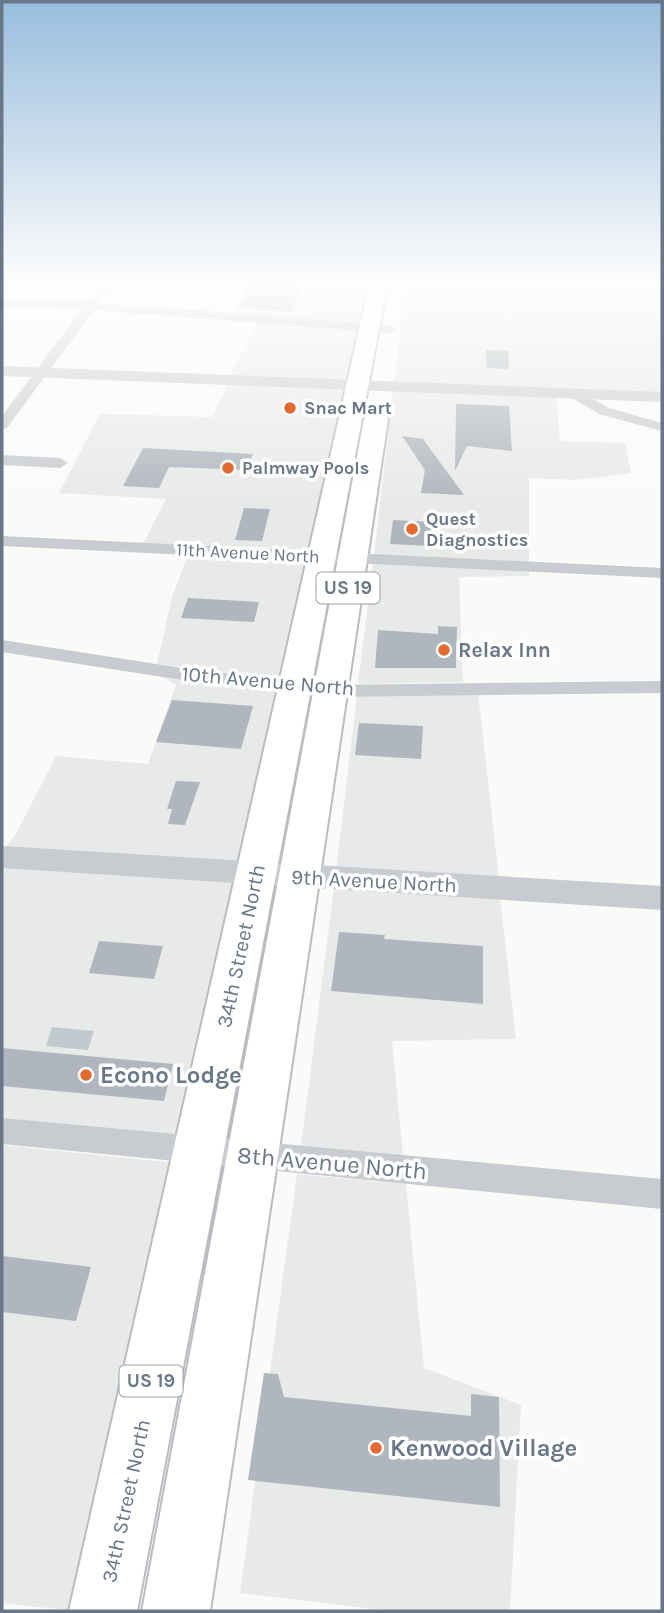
<svg xmlns="http://www.w3.org/2000/svg" width="664" height="1613" viewBox="0 0 664 1613" font-family="Karla,sans-serif">
<style>
.built{fill:#e8e9e9}
.water{fill:#c1cacf}
.building{fill:#afb6bd}
.lines{fill:none;stroke-linecap:round;stroke-linejoin:round}
.trunk-casing{stroke:#b9bcc0;stroke-width:4}
.minor{fill:#c8cbcf;fill-rule:evenodd}
.tertiary{fill:#c8cbcf;fill-rule:evenodd}
.trunk{fill:#fff;fill-rule:evenodd}
.rail{stroke:#a8aeb4;stroke-width:2.5;stroke-dasharray:6 2.5;stroke-linecap:butt}
.poi-dot{fill:#e4692e;stroke:#fff;stroke-width:2.5}
.labels{text-anchor:middle;dominant-baseline:central;stroke-width:7;stroke-linejoin:round;paint-order:stroke}
.far-poi-label{font-size:18px;font-weight:bold;fill:#697889;stroke:#fff;text-anchor:start}
.far-street-label{font-size:18px;fill:#697889;stroke:#fff}
.shield{fill:#fff;stroke:#96a0ac;stroke-width:2}
.shield-label{font-size:19px;font-weight:bold;fill:#697889}
.poi-label{font-size:21px;font-weight:bold;fill:#697889;stroke:#fff;text-anchor:start}
.street-label{font-size:21px;fill:#697889;stroke:#fff}
.near-poi-label{font-size:24px;font-weight:bold;fill:#697889;stroke:#fff;text-anchor:start}
.near-street-label{font-size:24px;fill:#697889;stroke:#fff}
</style>
<rect width="100%" height="100%" fill="#fafaf8"/>
<!-- built -->
<path class="built" d="M250,281H374L364,325L233,315Z
M406,281H449L447,285L509,292L524,289L520,281H662V395L394,385Z
M259,321L363,329L351,384L229,378Z
M228,384L350,389L313,552L143,544L166,499L59,493L100,414L212,417Z
M393,390L556,396L560,441L625,443L631,473L576,480L529,478V562L374,555Z
M188,555L311,561L285,680L157,664L172,597Z
M373,564L529,571V576L459,577L463,682L358,684Z
M165,678L282,692L243,865L4,849L16,834L56,756L148,764L176,685Z
M478,693L499,879L336,870L357,696Z
M2,866L240,882L182,1136L2,1118Z
M334,887L500,897L516,1039L392,1041L403,1156L301,1146Z
M2,1145L176,1163L75,1611L2,1603Z
M297,1174L406,1184L424,1368L521,1405L510,1611H392L240,1593Z"/>
<!-- water -->
<path class="water" d="M449,281H520L524,289L509,292L446,285Z
M52,1027L94,1031L88,1050L46,1046Z"/>
<!-- building -->
<path class="building" d="M251,281H305L291,312L239,307Z
M486,350L508,351L509,369L487,368Z
M456,404L509,406L512,451L467,446L455,471Z
M402,436L423,439L464,495L421,493L425,470Z
M143,448L253,454L247,470L169,467L159,488L123,486Z
M244,508L270,509L262,541L235,540Z
M393,520L433,522L432,546L390,544Z
M188,598L259,602L254,622L181,618Z
M438,626L457,627L456,668H375L378,630L438,634Z
M172,700L253,706L241,749L156,742Z
M359,723L423,726L421,759L355,755Z
M176,781L200,782L185,825L168,824L172,809H167Z
M339,932L385,935L384,939L483,946V1004L331,991Z
M99,941L163,946L154,979L89,973Z
M2,1048L173,1064L164,1101L2,1086Z
M2,1256L91,1267L76,1321L2,1312Z
M264,1373L278,1374L284,1397L471,1416V1394L499,1397L500,1507L248,1480Z"/>
<g class="lines">
<defs>
<path id="trunk" d="M370,281H388L137,1611H69Z
M376,412L384,414L388,419L210,1611H142L364,419L368,414Z"/>
</defs>
<!-- trunk casing -->
<use href="#trunk" class="trunk-casing"/>
<!-- minor -->
<path class="minor" d="M104,281H115L98,303L391,325L397,329L391,333L94,310L7,428L2,429V416L82,309L2,307V301L87,302Z
M570,391H580L609,408L662,423V431L599,414L570,397Z
M2,455L60,458L68,463L60,468L2,465Z
M2,536L662,568V578L2,546Z
M2,640L182,668L331,685L662,681V693L331,697L182,680L2,652Z
M2,1118L662,1179V1209L2,1144Z"/>
<!-- tertiary -->
<path class="tertiary" d="M2,366L662,392V402L2,376Z
M2,846L662,886V910L2,868Z"/>
<!-- trunk -->
<use href="#trunk" class="trunk"/>
<!-- rail -->
<path class="rail" d="M538,281L540,301"/>
</g>
<!-- sky -->
<linearGradient id="sky" x2="0" y2="1"><stop stop-color="#98bdde"/><stop offset="0.56" stop-color="#fdfdfc"/><stop offset="1" stop-color="#fdfdfc" stop-opacity="0"/></linearGradient>
<rect width="664" height="506" fill="url(#sky)"/>
<!-- markers -->
<g class="poi-dot">
<circle cx="290" cy="408" r="7"/>
<circle cx="228" cy="468" r="7"/>
<circle cx="412" cy="529" r="7"/>
<circle cx="444" cy="650" r="7"/>
<circle cx="86" cy="1075" r="7"/>
<circle cx="376" cy="1448" r="7"/>
</g>
<g class="labels">
<!-- far-poi labels -->
<g class="far-poi-label">
<text x="304" y="408">Snac Mart</text>
<text x="242" y="468">Palmway Pools</text>
<text x="426" y="519">Quest<tspan x="426" dy="21">Diagnostics</tspan></text>
</g>
<!-- far-street labels -->
<g class="far-street-label">
<text transform="translate(248 553) rotate(3)">11th Avenue North</text>
</g>
<!-- shield labels -->
<g class="shield">
<rect x="316.5" y="572.5" width="63" height="31" rx="5"/>
<rect x="119.5" y="1365.5" width="63" height="31" rx="5"/>
</g>
<g class="shield-label">
<text x="348" y="588">US 19</text>
<text x="151" y="1381">US 19</text>
</g>
<!-- poi labels -->
<g class="poi-label">
<text x="458" y="650">Relax Inn</text>
</g>
<!-- street labels -->
<g class="street-label">
<text transform="translate(268 681) rotate(5)">10th Avenue North</text>
<text transform="translate(374 881) rotate(3)">9th Avenue North</text>
<text transform="translate(241 946) rotate(-78)">34th Street North</text>
<text transform="translate(126 1501) rotate(-78)">34th Street North</text>
</g>
<!-- near-poi labels -->
<g class="near-poi-label">
<text x="100" y="1075">Econo Lodge</text>
<text x="390" y="1448">Kenwood Village</text>
</g>
<!-- near-street labels -->
<g class="near-street-label">
<text transform="translate(332 1163) rotate(5)">8th Avenue North</text>
</g>
</g>
<!-- border -->
<rect width="664" height="1613" fill="none" stroke="#697889" stroke-width="7"/>
</svg>
